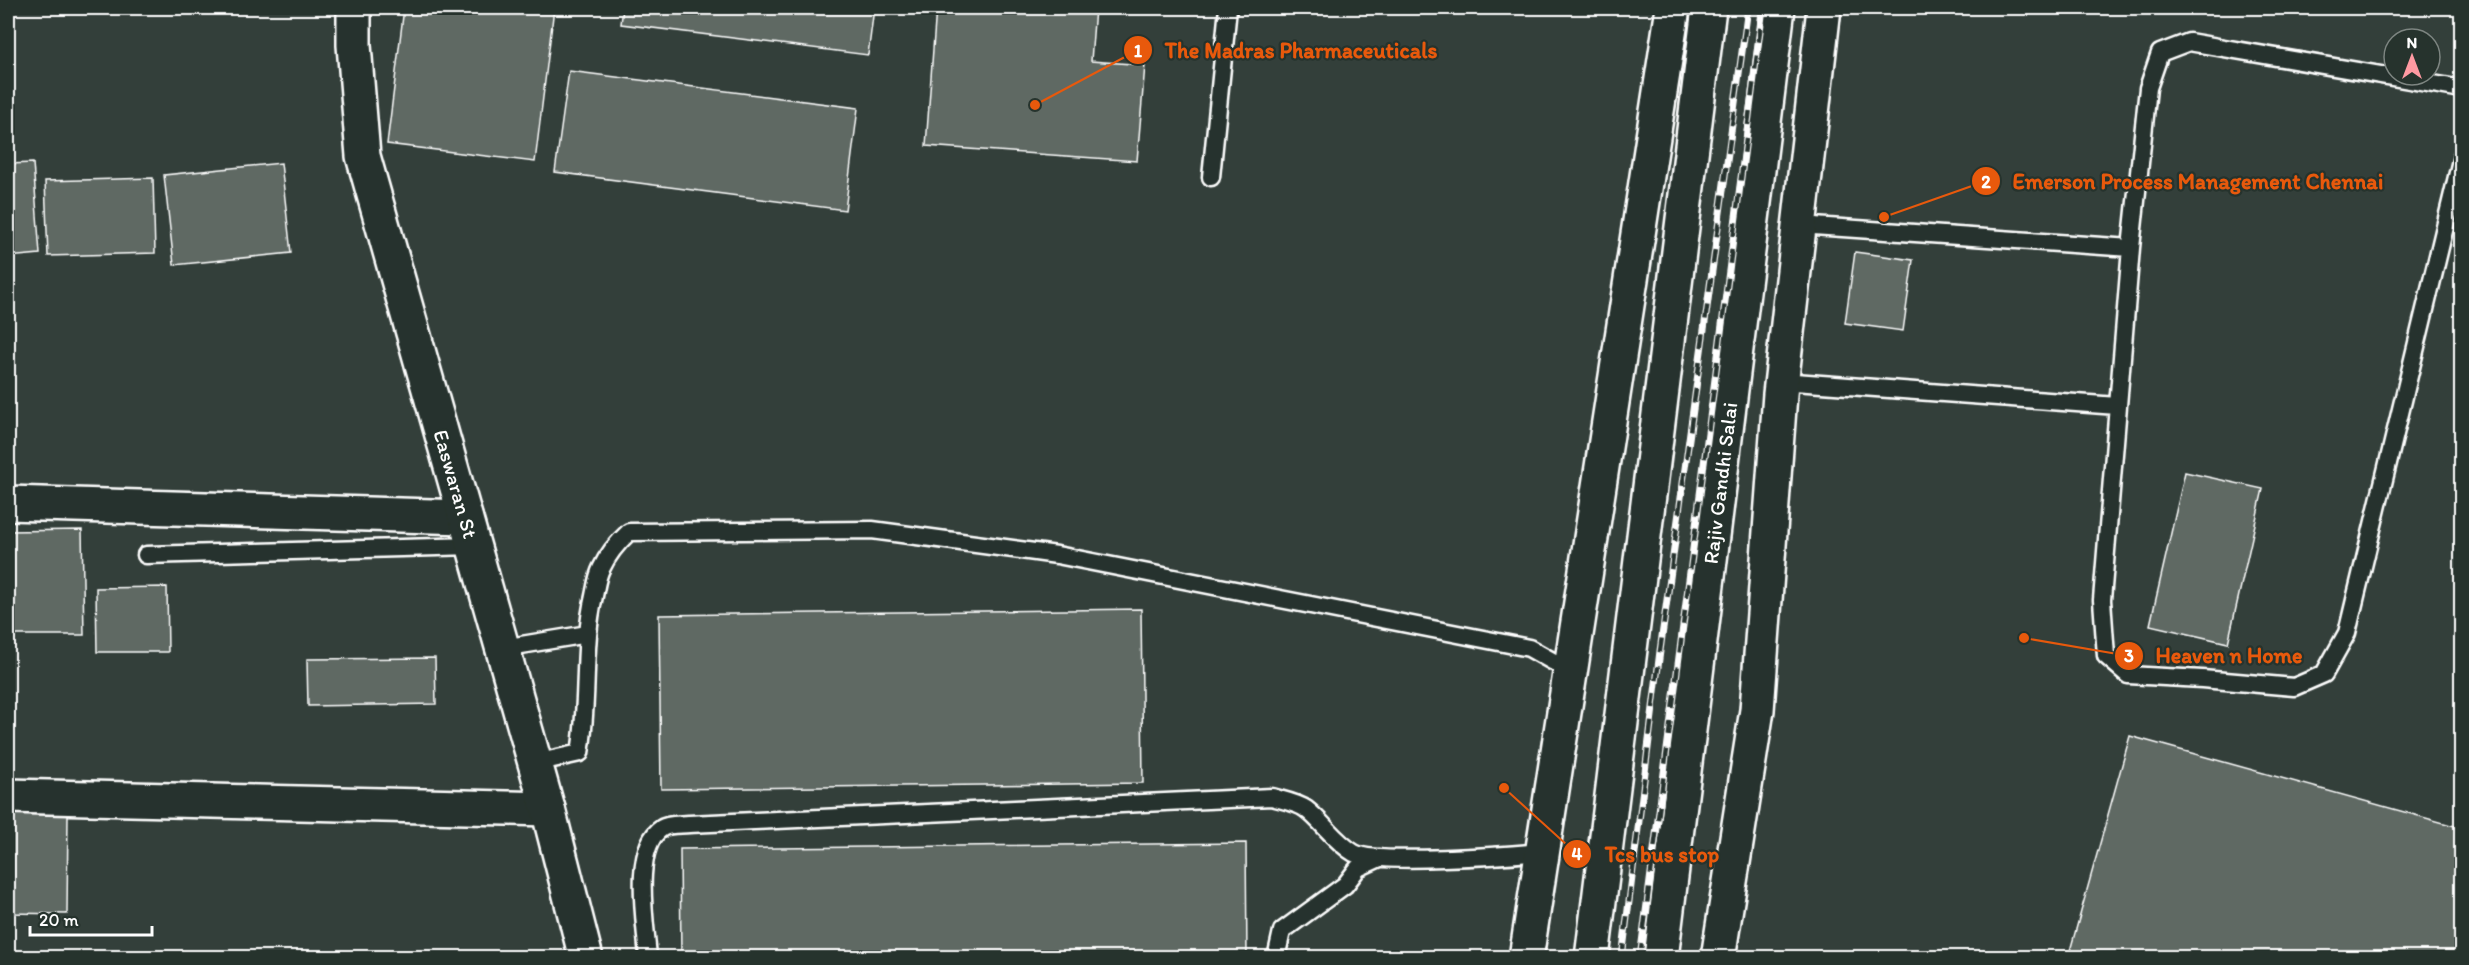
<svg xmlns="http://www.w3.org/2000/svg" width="2469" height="965" viewBox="0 0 2469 965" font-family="Itim,sans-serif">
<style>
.building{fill:#5f6964;stroke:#fff;stroke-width:1.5}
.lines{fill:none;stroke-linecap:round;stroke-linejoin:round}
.lane-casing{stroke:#fff;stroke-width:21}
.street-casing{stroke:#fff;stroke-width:38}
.secondary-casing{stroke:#fff;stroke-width:38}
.primary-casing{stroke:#fff;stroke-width:38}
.lane{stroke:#26332d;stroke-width:16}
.street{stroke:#26332d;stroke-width:33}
.secondary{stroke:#26332d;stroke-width:33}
.primary{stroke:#26332d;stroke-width:33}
.rail-casing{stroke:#fff;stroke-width:7}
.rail{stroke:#26332d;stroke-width:4.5;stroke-dasharray:14;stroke-linecap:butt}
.labels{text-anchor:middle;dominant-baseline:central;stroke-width:4.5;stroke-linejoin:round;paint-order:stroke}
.street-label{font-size:21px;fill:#fff;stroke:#26332d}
.leader{fill:none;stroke:#e8590c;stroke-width:2}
.callout-dot{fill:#e8590c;stroke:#26332d;stroke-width:2}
.mark-label{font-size:18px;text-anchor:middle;font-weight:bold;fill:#fff}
.callout-label{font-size:22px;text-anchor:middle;font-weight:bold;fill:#e8590c;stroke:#26332d;stroke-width:4.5;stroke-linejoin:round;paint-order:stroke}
</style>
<rect width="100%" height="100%" fill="#333f3a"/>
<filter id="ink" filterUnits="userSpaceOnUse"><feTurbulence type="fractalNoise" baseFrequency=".0167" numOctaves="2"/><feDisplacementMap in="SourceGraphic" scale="12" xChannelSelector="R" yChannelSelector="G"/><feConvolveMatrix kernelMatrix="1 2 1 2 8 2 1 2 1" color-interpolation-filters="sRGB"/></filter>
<g filter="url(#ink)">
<!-- building -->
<path class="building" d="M404,8H554L535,162L387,144Z
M623,8H874L868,55L621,24Z
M936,8H1095L1091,61L1145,65L1137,161L926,146Z
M569,71L858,108L845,210L555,172Z
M33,163L40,254L8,257V164Z
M281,163L291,253L174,265L164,175Z
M153,178L155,253L48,256L45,181Z
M1855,252L1913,260L1903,331L1845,323Z
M2185,472L2263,489L2228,643L2150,625Z
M82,530L84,635H10L8,531Z
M167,587L168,652H97L96,588Z
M1141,609L1143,783L661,789L659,615Z
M435,658L436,704L308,706L307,659Z
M2130,736L2462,828V958H2068Z
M8,814L68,815L67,914L8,913Z
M1246,843L1247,958H681L680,849Z"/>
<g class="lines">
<defs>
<path id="lane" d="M2462,89L2189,42L2160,53L2148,88L2131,248L2102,600L2106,656L2128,675L2202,679L2294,687L2324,674L2347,633L2462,156
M1211,177L1228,8
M1799,225L2131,248
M1781,381L2117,406
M146,555L474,546
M503,648L588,634
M535,763L580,753C589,701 582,647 594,596C596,587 597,577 601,569C608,554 617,543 629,532L872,530L1057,555L1529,648L1570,671
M648,958C646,925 631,848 662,828C668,824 681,825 689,824L1272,797C1282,800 1298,803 1306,809C1323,822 1335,842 1354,853C1374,865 1511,855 1542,852
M1276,958L1282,931L1345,885L1358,868L1380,858"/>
<path id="street" d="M8,503L465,517
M8,796L548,809"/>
<path id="secondary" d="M354,8V45L363,156L548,809L586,958
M1526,958L1673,8
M1718,958L1757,710L1780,394L1824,8"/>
<path id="primary" d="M1592,958L1709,8
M1661,958L1778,8"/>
</defs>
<!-- lane casing -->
<use href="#lane" class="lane-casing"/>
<!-- street casing -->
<use href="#street" class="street-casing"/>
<!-- secondary casing -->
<use href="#secondary" class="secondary-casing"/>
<!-- primary casing -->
<use href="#primary" class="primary-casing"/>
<!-- lane -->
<use href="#lane" class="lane"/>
<!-- street -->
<use href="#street" class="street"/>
<!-- secondary -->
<use href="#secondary" class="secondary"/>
<!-- primary -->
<use href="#primary" class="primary"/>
<defs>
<path id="rail" d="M1622,958L1660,651L1748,8
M1640,958L1763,8"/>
</defs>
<!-- rail casing -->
<use href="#rail" class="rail-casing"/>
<!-- rail -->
<use href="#rail" class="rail"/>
</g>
</g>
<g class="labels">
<!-- street labels -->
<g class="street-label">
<text transform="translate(1720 483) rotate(-83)">Rajiv Gandhi Salai</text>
<text transform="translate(456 484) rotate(74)">Easwaran St</text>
</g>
</g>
<!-- callouts -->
<path class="leader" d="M1035 105L1138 50M1884 217L1986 181M2024 638L2129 656M1504 788L1577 854"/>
<g class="callout-dot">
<circle cx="1035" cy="105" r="6"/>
<circle cx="1884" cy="217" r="6"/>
<circle cx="2024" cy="638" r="6"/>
<circle cx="1504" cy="788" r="6"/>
<circle cx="1138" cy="50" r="15"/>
<circle cx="1986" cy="181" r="15"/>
<circle cx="2129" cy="656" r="15"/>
<circle cx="1577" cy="854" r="15"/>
</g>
<g class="mark-label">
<text x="1138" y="57">1</text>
<text x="1986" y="188">2</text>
<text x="2129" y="662">3</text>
<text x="1577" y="860">4</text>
</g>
<g class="callout-label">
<text x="1301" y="58">The Madras Pharmaceuticals</text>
<text x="2198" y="189">Emerson Process Management Chennai</text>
<text x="2229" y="663">Heaven n Home</text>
<text x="1662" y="862">Tcs bus stop</text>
</g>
<!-- margin -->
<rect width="2469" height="965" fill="none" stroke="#26332d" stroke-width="30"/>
<rect x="15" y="15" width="2439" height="935" fill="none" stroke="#fff" stroke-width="2" filter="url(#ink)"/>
<!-- north arrow -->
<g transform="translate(2412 57)"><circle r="28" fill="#26332d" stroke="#7d8581" stroke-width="1.5"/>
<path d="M0-4.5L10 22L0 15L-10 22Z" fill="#ff9aa2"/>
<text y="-9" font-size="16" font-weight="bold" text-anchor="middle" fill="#ffffff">N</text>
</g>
<!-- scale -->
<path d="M30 926v9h122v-9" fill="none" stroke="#ffffff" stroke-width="3"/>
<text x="39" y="926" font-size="18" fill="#ffffff" stroke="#26332d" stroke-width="4.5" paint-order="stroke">20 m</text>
</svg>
